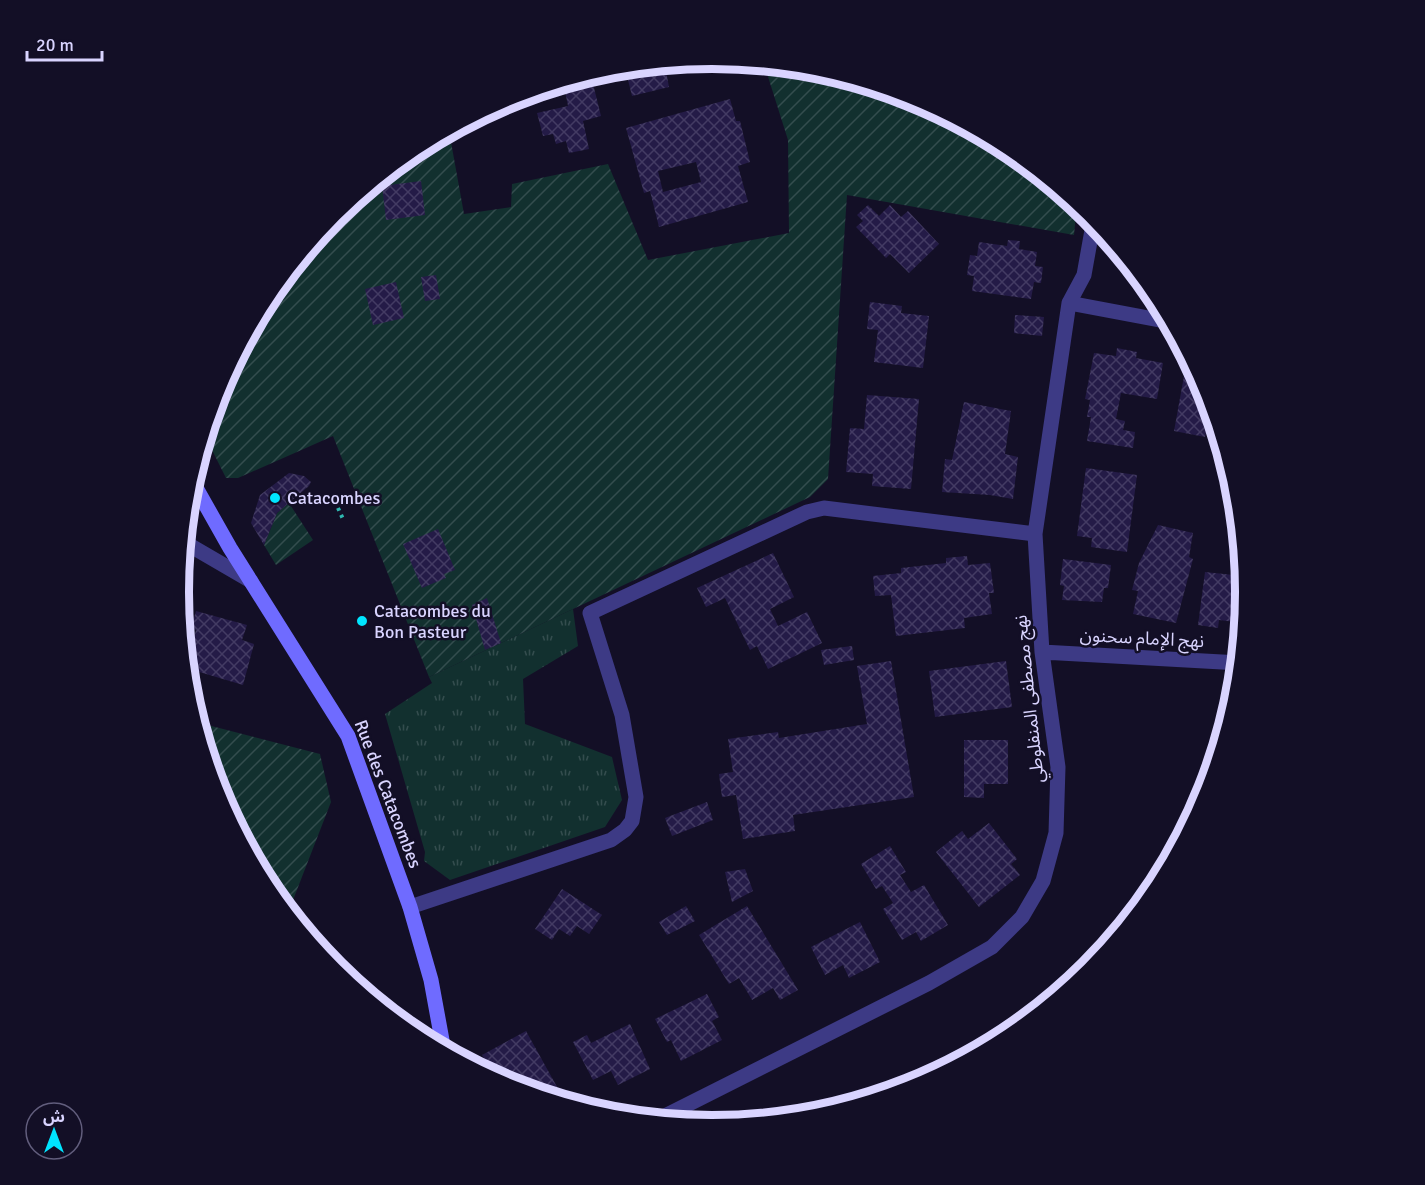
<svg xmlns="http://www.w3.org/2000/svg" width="1425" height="1185" viewBox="0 0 1425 1185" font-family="Signika,'Noto Sans Arabic',sans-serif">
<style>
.grass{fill:url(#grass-tufts)}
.garden{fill:url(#garden-furrows)}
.building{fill:url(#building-cross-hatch);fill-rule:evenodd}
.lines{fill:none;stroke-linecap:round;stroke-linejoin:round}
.path{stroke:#2fb8b0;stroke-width:4;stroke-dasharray:3 4.5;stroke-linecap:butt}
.street{stroke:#3d3a85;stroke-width:15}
.secondary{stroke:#6f6bff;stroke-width:15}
.poi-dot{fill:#00e5ff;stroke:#130f26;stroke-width:2}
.labels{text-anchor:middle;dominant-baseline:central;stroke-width:5;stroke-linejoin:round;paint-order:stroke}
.poi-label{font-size:18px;fill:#d9d4ff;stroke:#130f26;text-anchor:start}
.street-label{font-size:18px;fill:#d9d4ff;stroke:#130f26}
.rim{fill:none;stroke:#d9d4ff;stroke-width:8}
</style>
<defs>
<pattern id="grass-tufts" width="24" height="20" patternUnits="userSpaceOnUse" patternTransform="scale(1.5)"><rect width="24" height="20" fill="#12302f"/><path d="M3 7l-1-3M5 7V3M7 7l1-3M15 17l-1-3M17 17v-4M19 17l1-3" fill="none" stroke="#344d4e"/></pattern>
<pattern id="garden-furrows" width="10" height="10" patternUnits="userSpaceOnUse" patternTransform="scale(1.5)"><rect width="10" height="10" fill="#12302f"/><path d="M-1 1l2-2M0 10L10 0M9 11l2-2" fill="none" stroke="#344d4e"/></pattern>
<pattern id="building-cross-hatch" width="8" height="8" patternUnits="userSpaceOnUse" patternTransform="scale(1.5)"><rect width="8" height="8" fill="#241b47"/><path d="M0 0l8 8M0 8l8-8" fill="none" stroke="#433b63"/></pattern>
</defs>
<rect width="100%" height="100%" fill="#130f26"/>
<!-- grass -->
<path class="grass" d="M573,609L578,646L523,679L525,724L612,757L622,800L605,827L450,880L424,861L425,852L385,714L432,683L429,677Z"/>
<!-- garden -->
<path class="garden" d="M764,64L817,69L917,99L1009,149L1077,204L1074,235L847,195L828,479L810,497L429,677L333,436L238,478H226L205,436L219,388L269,296L335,215L416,148L449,131L464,214L511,207L512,184L608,164L648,260L789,233L788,140Z
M289,503L313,540L276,565L264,545L277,513Z
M196,722L320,754L331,802L288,913L268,889L219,797Z"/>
<!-- building -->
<path class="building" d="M666,71L669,87L632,96L628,80Z
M593,84L601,116L583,121L589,149L569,153L566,141L556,144L553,134L543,136L537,113L568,106L565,91Z
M730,99L736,121H740L750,162L738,166L748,202L659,227L650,191L644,193L626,128ZM696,162L701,182L663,192L658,171Z
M421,181L425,215L386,220L382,186Z
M868,205L879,216L890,205L901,217L908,211L939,244L909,273L890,254L886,258L856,227L863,221L857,215Z
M1008,240L1020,241L1019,249L1037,252L1035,266L1043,267L1041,283L1034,282L1031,299L972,291L974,276L967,275L970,255L977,256L979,242L1007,246Z
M436,275L440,299L425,301L421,277Z
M396,282L404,318L373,325L365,289Z
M870,302L902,306L901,313L929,316L923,368L874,362L878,330L867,329Z
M1015,315L1044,317L1042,336L1014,333Z
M1117,348L1137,352L1136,358L1163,363L1157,399L1121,393L1116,419L1125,421L1123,430L1135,432L1133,448L1087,441L1091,417H1087L1090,400L1085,399L1094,353L1116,356Z
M1186,365L1194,366L1206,388L1219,431L1207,429L1205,437L1174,431Z
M867,395L919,399L911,489L872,486L873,474L846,472L850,428L864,429Z
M964,402L1011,411L1005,454L1018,457L1013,499L990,495L942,492L945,459L952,460Z
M1086,468L1137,475L1127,552L1091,547L1092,538L1077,536Z
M289,473L304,476L311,482L309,486L277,513L264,545L251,523L260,495Z
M1158,525L1193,533L1189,557L1193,559L1176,623L1133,614L1138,591L1132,590L1139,563Z
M438,529L455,570L444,574L446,578L422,588L403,544Z
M773,553L794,597L770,609L778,626L807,612L822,643L768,669L757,646L750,650L725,598L706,607L697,588Z
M967,556L968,565L990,563L994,593H989L992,614L964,618L965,628L896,636L891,595L875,596L873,576L901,573V568L946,563V558Z
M1063,559L1111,565L1108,588H1104L1102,602L1062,600L1064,586L1060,585Z
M1205,572L1243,576L1239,607L1245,608L1243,623L1219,620L1218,628L1198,625Z
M487,598L501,643L485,650L472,605Z
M196,611L247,625L242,640L254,644L243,685L186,668L196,630L191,628Z
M852,646L854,660L824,665L821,650Z
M891,661L914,797L793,815L795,831L743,839L736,795L722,797L719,774L733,772L728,739L778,732L779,738L867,724L857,666Z
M1006,661L1012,707L935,717L929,671Z
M964,740H1008V784H984V798L964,797Z
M707,802L713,820L672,836L665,818Z
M989,823L1017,859L1011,864L1020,875L979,907L936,852L962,831L968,839Z
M890,846L906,872L900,875L911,892L924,885L948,925L921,941L916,932L902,940L883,909L893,903L882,886L876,889L861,864Z
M745,869L753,891L732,902L725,872Z
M562,889L602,915L589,934L577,926L570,936L559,929L552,940L535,929Z
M686,906L695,921L667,935L659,922Z
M747,906L798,990L780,1000L773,988L752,1000L739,978L729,984L699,935Z
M860,922L880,962L849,978L843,965L825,975L811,947Z
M707,994L719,1017L712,1021L722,1040L681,1061L671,1040L667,1042L655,1019Z
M630,1024L650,1069L618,1085L611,1071L593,1080L573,1042L587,1035L591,1043Z
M526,1031L566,1103L508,1086L495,1079L482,1055Z"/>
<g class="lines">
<!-- path -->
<path class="path" d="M338,508L343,519"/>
<!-- street -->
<path class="street" d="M1069,303L1170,322
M184,542L251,581
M1042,652L1240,663
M410,907L611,840L625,830L632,821L636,797L622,715L590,613L807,512L824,508L1035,534
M655,1121L929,983L992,947L1022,917L1043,881L1056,833L1058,767L1042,652L1035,534L1069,303L1084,275L1094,219"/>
<!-- secondary -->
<path class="secondary" d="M191,479L230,548L348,736L410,907L431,980L444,1051"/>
</g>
<!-- markers -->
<g class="poi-dot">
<circle cx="275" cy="498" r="6"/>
<circle cx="362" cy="621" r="6"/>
</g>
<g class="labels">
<!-- poi labels -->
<g class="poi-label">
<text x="287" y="498">Catacombes</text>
<text x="374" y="611">Catacombes du<tspan x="374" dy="21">Bon Pasteur</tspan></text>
</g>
<!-- street labels -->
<g class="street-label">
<text transform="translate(1142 638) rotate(3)">نهج الإمام سحنون</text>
<text transform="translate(1029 699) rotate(-96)">نهج مصطفى المنفلوطي</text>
<text transform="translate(388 794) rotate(69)">Rue des Catacombes</text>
</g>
</g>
<!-- crop -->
<path d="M0 0H1425V1185H0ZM189 592a523 523 0 1 1 1046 0a523 523 0 1 1-1046 0Z" fill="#130f26" fill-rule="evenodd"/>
<path class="rim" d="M189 592a523 523 0 1 1 1046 0a523 523 0 1 1-1046 0Z"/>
<!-- north arrow -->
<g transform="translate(54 1131)"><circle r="28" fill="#130f26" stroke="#625e7d" stroke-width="1.5"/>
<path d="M0-4.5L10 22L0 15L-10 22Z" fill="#00e5ff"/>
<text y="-9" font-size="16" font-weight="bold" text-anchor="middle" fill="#d9d4ff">ش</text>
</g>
<!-- scale -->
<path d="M27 51v9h75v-9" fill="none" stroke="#d9d4ff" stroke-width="3"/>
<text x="36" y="51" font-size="18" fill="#d9d4ff" stroke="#130f26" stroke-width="4.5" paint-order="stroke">20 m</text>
</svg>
